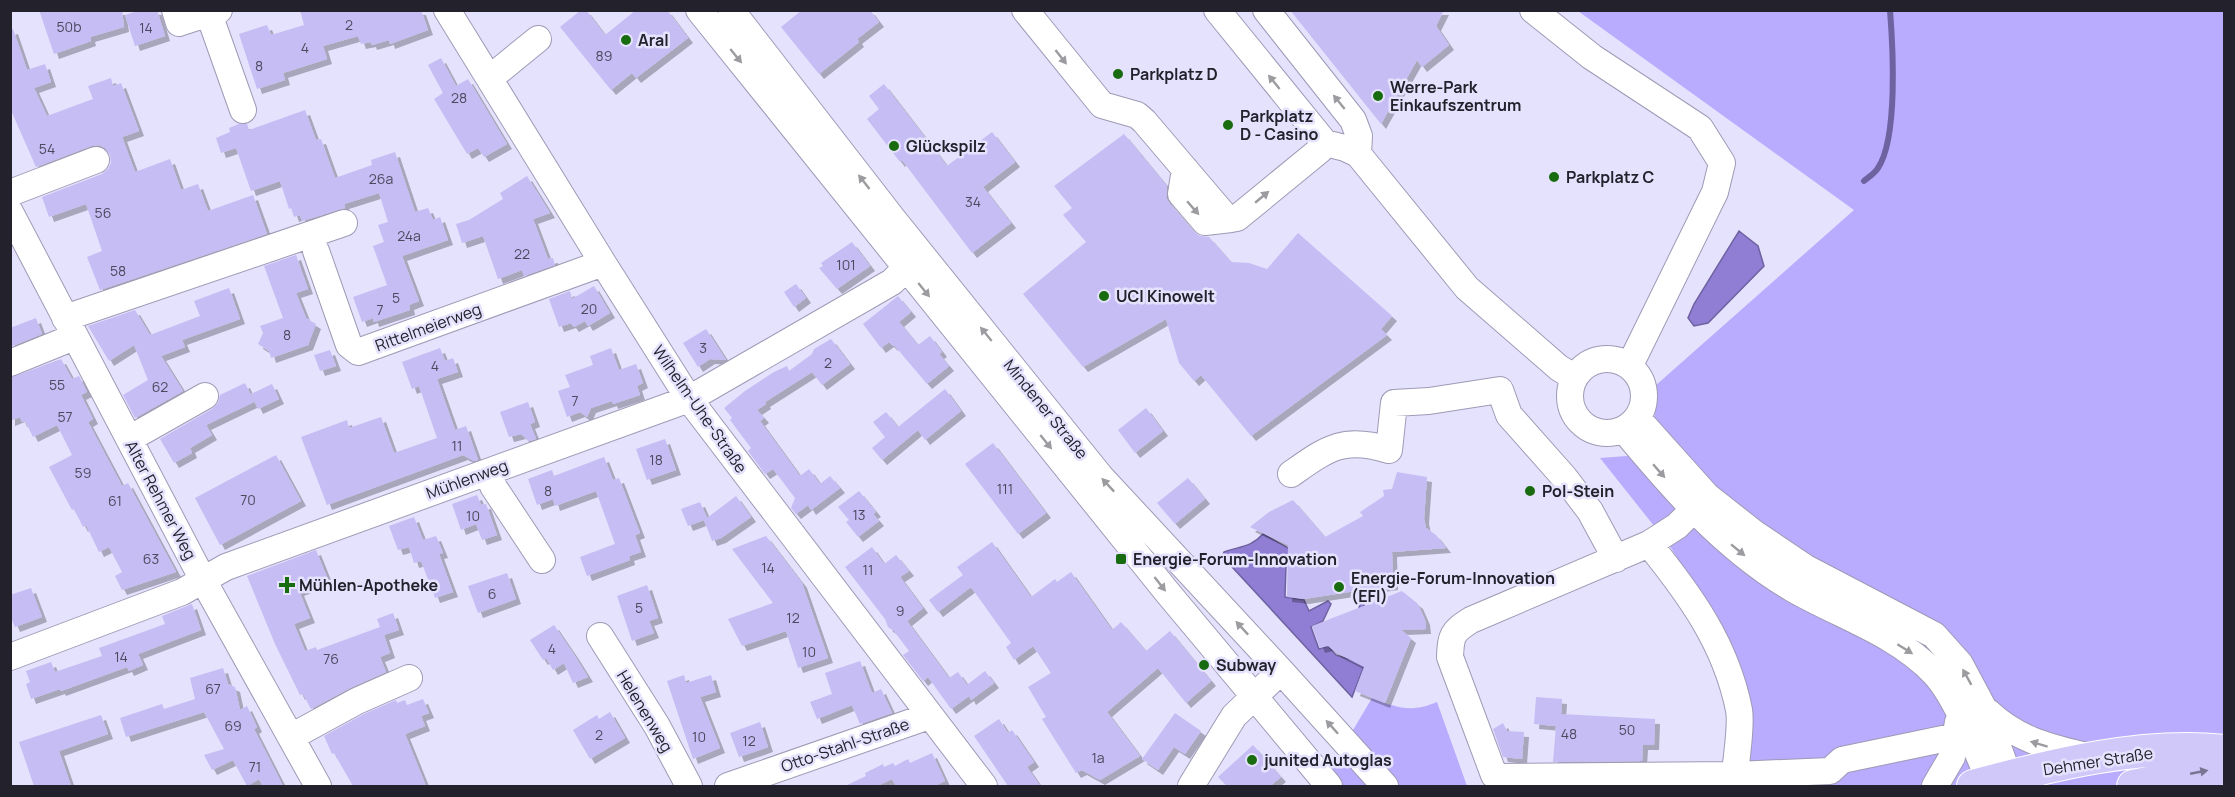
<svg xmlns="http://www.w3.org/2000/svg" width="2235" height="797" viewBox="0 0 2235 797" font-family="Manrope,sans-serif">
<style>
.green{fill:#b9abfd}
.water{fill:#8f7ed3;stroke:#6f62a1;stroke-width:1.5}
.lines{fill:none;stroke-linecap:round;stroke-linejoin:round}
.stream{stroke:#6f62a1;stroke-width:6}
.building{fill:#c5bdf3;filter:url(#shadow)}
.minor-casing{stroke:#9e9ab5;stroke-width:28}
.major-casing{stroke:#fff;stroke-width:34}
.minor{stroke:#fff;stroke-width:26}
.major{stroke:#d1c8fa;stroke-width:32}
.oneway{fill:#9c9ca0}
.oneway2{fill:#7a7593}
.poi-dot{fill:#196b0f;stroke:#e5e2fe;stroke-width:2}
.labels{text-anchor:middle;dominant-baseline:central;stroke-width:5;stroke-linejoin:round;paint-order:stroke}
.number-label{font-size:14px;fill:#4c495e}
.poi-label{font-size:16px;font-weight:bold;fill:#23222c;stroke:#e5e2fe;text-anchor:start}
.street-label{font-size:16px;fill:#23222c;stroke:#e5e2fe}
</style>
<defs>
<filter id="shadow"><feDropShadow dx="5" dy="5" stdDeviation="0" flood-color="#0004"/></filter>
</defs>
<rect width="100%" height="100%" fill="#e5e2fe"/>
<!-- green -->
<path class="green" d="M1578,11H2224V786H1742L1719,630L1670,546L1600,458L1627,456C1657,427 1656,427 1655,386L1854,210Z
M1372,698C1397,708 1411,713 1437,702L1467,786H1320Z"/>
<!-- water -->
<path class="water" d="M1739,231L1758,246L1764,266L1708,323L1694,326L1688,318L1694,304Z
M1263,534L1316,564L1286,565L1285,597L1304,600L1309,611L1328,601L1331,604L1323,621L1311,627L1319,649L1328,646L1336,655L1348,659L1361,599L1386,650L1371,648L1352,697L1222,556L1224,552C1240,546 1250,548 1263,534Z"/>
<g class="lines">
<!-- stream -->
<path class="stream" d="M1864,181C1869,177 1875,173 1878,168C1898,138 1893,48 1890,10"/>
</g>
<!-- building -->
<path class="building" d="M39,10H122L124,27L90,37L91,41L54,54Z
M141,10H157L165,36L135,46L125,15Z
M300,10H421L428,30L390,44L389,40L372,45L371,42L361,44L358,36L323,46L327,59L283,73L285,80L257,89L239,34L267,25L271,35L304,25Z
M581,10H586L605,35L636,10H667L688,38L636,78L632,73L611,90L560,27Z
M802,10H870L879,22L857,39L859,42L819,74L781,27Z
M1290,10H1444L1436,26L1449,45L1422,67L1417,60L1381,124Z
M13,29L27,70L45,64L51,82L34,88L47,116L93,99L88,86L111,78L113,86L121,83L139,131L122,137L135,172L170,159L181,190L198,184L208,211L253,195L267,234L100,290L87,257L102,251L86,204L49,217L42,197L102,174L108,169L111,163L110,155L105,148L99,145L91,146L36,167L10,108V30Z
M441,58L456,86L468,79L507,144L484,157L478,148L467,154L434,99L443,93L428,65Z
M884,84L947,166L992,132L1015,162L983,187L1011,223L972,253L902,160L900,162L867,119L879,109L869,96Z
M305,110L316,140L321,139L335,178L372,165L371,160L395,152L415,212L428,208L433,220L440,217L448,240L402,256L419,301L409,305L410,310L374,322L373,318L362,322L353,297L387,285L373,246L384,242L378,225L388,222L379,193L344,204L345,208L302,221L300,215L294,217L291,208L289,209L280,181L251,191L236,148L221,153L216,138L230,132L229,128L239,124H247L249,130Z
M1124,134L1167,186L1166,198L1170,204L1194,232L1200,236L1209,237L1231,262L1249,263L1267,269L1298,233L1392,316L1381,329L1387,335L1251,436L1201,375L1194,381L1179,363L1166,319L1083,367L1023,294L1086,242L1063,215L1072,208L1054,186Z
M527,176L550,213L533,219L548,259L553,258L555,265L524,276L522,270L498,279L483,236L462,243L456,224L469,220L503,199L500,193Z
M852,242L870,266L837,289L819,268L823,266L821,263Z
M296,255L308,289L296,293L306,318L316,324L308,345L271,358L269,351L258,344L263,333L260,326L283,318L264,266Z
M796,284L806,298L794,307L784,292Z
M594,286L610,313L588,326L585,321L574,327L571,323L559,327L549,299L570,291L572,299Z
M229,288L240,319L182,340L185,347L161,356L183,391L135,418L123,395L148,380L134,345L109,361L88,326L135,310L150,335L200,316L194,301Z
M898,296L911,312L899,322L918,345L930,336L942,352L939,354L949,366L927,384L894,345L893,346L889,342L881,348L863,324Z
M36,318L42,334L10,347V328Z
M706,329L726,360L710,359L698,367L683,343Z
M831,339L850,364L822,385L812,372L765,402L766,404L757,410L764,418L760,421L800,476L809,469L820,484L830,476L840,488L811,510L808,505L796,514L791,508L795,498L773,469L765,474L748,451L751,448L730,420L732,418L724,408L745,391L774,372L787,366L789,371L812,354L814,349Z
M440,348L445,361L453,358L458,372L437,379L455,430L466,426L478,460L474,461L463,455L327,505L301,437L347,420L349,428L381,417L394,453L437,438L419,386L412,389L402,362Z
M611,348L619,370L636,364L643,383L637,386L640,395L613,404L612,401L591,408L587,417L580,412L567,417L558,391L570,387L565,375L593,365L590,356Z
M330,350L336,366L320,371L314,355Z
M61,359L72,379L79,376L87,392L81,395L93,419L88,422L122,486L128,483L176,572L122,590L115,576L122,572L109,547L99,552L86,525L83,527L74,509L72,510L49,467L72,455L57,425L33,437L25,421L22,422L20,417L10,421V378Z
M245,383L254,402L206,425L212,435L190,448L192,453L174,463L160,439L212,409L218,403L220,395Z
M272,384L279,399L258,409L251,394Z
M945,389L961,411L925,440L918,430L882,460L872,448L885,437L873,422L886,412L898,427Z
M528,402L535,422L530,424L536,439L529,441L521,434L509,437L500,412Z
M1146,408L1163,431L1135,453L1118,430Z
M665,439L676,470L647,480L636,449Z
M993,443L1046,513L1018,534L965,464Z
M276,455L301,501L220,545L195,498Z
M604,457L613,480L619,478L640,533L635,535L641,552L629,556L630,560L587,576L580,557L615,544L596,491L555,506L553,499L537,505L528,479L552,470L554,476Z
M1397,472L1427,477L1424,519L1426,528L1436,535L1446,548L1392,552L1393,585L1304,599L1287,597L1288,545L1250,527L1269,512L1293,500L1325,537L1363,516L1360,512L1384,496L1383,490L1392,489Z
M1188,478L1205,499L1175,524L1157,503Z
M859,491L876,512L873,514L879,521L858,537L846,522L849,520L838,507Z
M477,495L481,505L486,504L497,535L482,540L476,524L461,530L452,504Z
M736,496L751,517L721,538L712,541L704,520L688,526L681,509L700,502L707,518Z
M414,517L423,540L436,536L443,553L439,554L453,592L435,598L421,561L414,563L409,547L398,550L389,526Z
M766,536L802,583L828,658L798,668L786,631L742,646L728,619L773,603L732,549Z
M992,542L1031,597L1055,579L1057,582L1071,572L1112,630L1121,622L1146,651L1170,631L1211,681L1186,703L1158,668L1107,712L1140,756L1100,780L1082,770L1076,773L1042,719L1046,717L1028,687L1051,673L1033,646L1014,660L1006,647L1011,643L971,587L938,612L929,600L963,575L957,567Z
M872,547L884,564L896,555L909,571L900,577L923,608L907,621L949,678L958,672L967,685L985,671L994,683L971,700L969,696L951,709L928,677L923,681L903,655L909,651L894,631L888,627L885,619L845,567Z
M316,550L328,580L299,591L310,618L294,624L305,651L316,647L317,650L380,627L377,619L393,613L399,630L384,635L390,653L380,657L386,672L350,688L311,709L303,694L300,695L275,644L247,576Z
M507,573L516,599L478,613L468,586Z
M647,585L658,618L649,621L654,633L632,641L617,596Z
M31,588L42,617L15,627L10,615V595Z
M1402,591L1418,604L1425,620L1426,629L1401,630L1411,638L1385,703L1355,691L1364,667L1337,653L1328,646L1320,648L1312,626Z
M192,604L201,630L138,654L143,665L129,671L127,667L61,691L60,689L31,699L26,684L30,682L26,671L51,662L55,672L102,656L99,648L165,624L162,616Z
M554,625L575,656L588,677L573,683L564,663L553,670L546,658L543,660L530,640Z
M860,661L872,693L881,689L892,713L860,724L852,705L817,719L810,702L832,694L825,673Z
M223,668L228,684L235,687L240,710L247,706L257,727L254,729L283,786H263L259,779L247,786L233,760L212,770L204,755L224,749L204,712L126,737L120,718L162,704L164,709L195,699L190,678Z
M684,675L686,683L711,675L716,692L700,697L720,748L693,759L667,681Z
M1536,697L1562,699L1561,714L1655,719L1654,745H1643L1642,761L1553,762L1556,726L1534,724Z
M423,699L429,713L421,716L425,726L405,734L426,786H353L334,753L332,754L324,736L364,714L396,700L397,703L405,700L407,705Z
M610,712L625,738L590,759L573,730L597,715L599,719Z
M1175,713L1201,731L1185,754L1174,747L1158,770L1142,759Z
M101,715L108,734L59,751L71,786H34L19,742Z
M999,719L1008,733L1012,730L1034,762L1027,767L1040,786H1008L974,736Z
M760,722L768,747L739,757L730,733Z
M1503,723L1507,731L1524,732L1522,759L1503,757L1493,729Z
M1253,745L1281,777L1270,786H1227L1218,777Z
M932,753L945,781L934,786H896L892,779L877,786H845L866,776L865,773L883,764L884,767L893,763L895,766L908,759L910,763Z"/>
<g class="lines">
<defs>
<path id="minor" d="M175,10L179,23L219,10
M447,10L603,263L689,399L984,786
M699,10L1167,592L1329,786
M731,10L893,219L1100,476L1281,671L1385,786
M1025,10L1102,105L1137,115L1144,121L1224,215L1231,219L1237,218L1320,150L1325,143
M1217,10L1325,143L1345,148L1358,154L1467,288L1559,368L1574,377
M1266,10L1353,120L1359,136L1358,154
M1533,10L1592,57L1700,128L1722,163L1715,192L1630,365
M209,14L243,110
M490,78L538,39
M1185,169L1181,194L1205,222L1231,219
M10,193L96,160
M10,212L203,580L318,786
M316,251L349,345L358,352L603,263
M65,318L344,223
M1570 396a37 37 0 1 1 74 0a37 37 0 1 1-74 0Z
M10,363L74,337
M1638,419L1707,496L1754,533L1806,568L1934,635L1960,664L1984,709L2004,763L2005,786
M1624,430C1674,490 1725,549 1793,589C1840,616 1896,633 1934,673C1957,697 1978,755 1992,786
M129,439L205,396
M488,472L493,486L542,560
M1291,474C1328,448 1343,436 1389,450L1394,403L1429,401L1500,390L1509,415L1564,477L1590,511L1616,559
M1707,496L1677,526L1649,544L1471,620C1452,632 1451,635 1450,657L1494,775L1498,777L1735,775L1830,771L1842,760L1957,736
M1649,544C1690,595 1726,644 1739,710C1742,726 1736,758 1735,775
M600,636L657,726L689,786
M10,657L182,592L226,567L689,399L892,282L906,268
M1988,712C2019,741 2050,747 2090,757
M291,737L357,701L409,678
M728,786L929,716
M1191,786L1234,716L1281,671
M1935,786L1952,757L1958,722"/>
<path id="major" d="M1973,786C2051,765 2143,742 2224,751
M2133,786L2224,768"/>
</defs>
<!-- minor casing -->
<use href="#minor" class="minor-casing"/>
<!-- major casing -->
<use href="#major" class="major-casing"/>
<!-- minor -->
<use href="#minor" class="minor"/>
<!-- major -->
<use href="#major" class="major"/>
</g>
<!-- one-way arrows -->
<defs><path id="oneway-solid" d="M-6-.8H1V-3.2L6.5 0L1 3.2V.8H-6Z" transform="scale(1.5)"/></defs>
<g class="oneway">
<use href="#oneway-solid" transform="translate(736 56) rotate(51)"/>
<use href="#oneway-solid" transform="translate(1061 57) rotate(52)"/>
<use href="#oneway-solid" transform="translate(1274 82) rotate(-129)"/>
<use href="#oneway-solid" transform="translate(1339 102) rotate(-129)"/>
<use href="#oneway-solid" transform="translate(864 182) rotate(-128)"/>
<use href="#oneway-solid" transform="translate(1262 197) rotate(-40)"/>
<use href="#oneway-solid" transform="translate(1193 208) rotate(49)"/>
<use href="#oneway-solid" transform="translate(924 290) rotate(51)"/>
<use href="#oneway-solid" transform="translate(986 334) rotate(-129)"/>
<use href="#oneway-solid" transform="translate(1046 442) rotate(51)"/>
<use href="#oneway-solid" transform="translate(1659 471) rotate(49)"/>
<use href="#oneway-solid" transform="translate(1108 485) rotate(-133)"/>
<use href="#oneway-solid" transform="translate(1738 550) rotate(39)"/>
<use href="#oneway-solid" transform="translate(1160 584) rotate(52)"/>
<use href="#oneway-solid" transform="translate(1242 628) rotate(-133)"/>
<use href="#oneway-solid" transform="translate(1905 649) rotate(32)"/>
<use href="#oneway-solid" transform="translate(1967 677) rotate(-119)"/>
<use href="#oneway-solid" transform="translate(1332 727) rotate(-132)"/>
<use href="#oneway-solid" transform="translate(2039 744) rotate(-163)"/>
</g>
<use class="oneway2" href="#oneway-solid" transform="translate(2199 772) rotate(-11)"/>
<!-- markers -->
<g class="poi-dot">
<circle cx="626" cy="40" r="6"/>
<circle cx="1118" cy="74" r="6"/>
<circle cx="1378" cy="96" r="6"/>
<circle cx="1228" cy="125" r="6"/>
<circle cx="894" cy="146" r="6"/>
<circle cx="1554" cy="177" r="6"/>
<circle cx="1104" cy="296" r="6"/>
<circle cx="1530" cy="491" r="6"/>
<rect x="1115" y="553" width="12" height="12" rx="3"/>
<path d="M284 576h6v6h6v6h-6v6h-6v-6h-6v-6h6z"/>
<circle cx="1339" cy="587" r="6"/>
<circle cx="1204" cy="665" r="6"/>
<circle cx="1252" cy="760" r="6"/>
</g>
<g class="labels">
<!-- number labels -->
<g class="number-label">
<text x="349" y="24">2</text>
<text x="69" y="26">50b</text>
<text x="146" y="27">14</text>
<text x="305" y="47">4</text>
<text x="604" y="55">89</text>
<text x="259" y="65">8</text>
<text x="459" y="97">28</text>
<text x="47" y="148">54</text>
<text x="381" y="178">26a</text>
<text x="973" y="201">34</text>
<text x="103" y="212">56</text>
<text x="409" y="235">24a</text>
<text x="522" y="253">22</text>
<text x="846" y="264">101</text>
<text x="118" y="270">58</text>
<text x="396" y="297">5</text>
<text x="589" y="308">20</text>
<text x="380" y="309">7</text>
<text x="287" y="334">8</text>
<text x="703" y="347">3</text>
<text x="828" y="362">2</text>
<text x="435" y="365">4</text>
<text x="57" y="384">55</text>
<text x="160" y="386">62</text>
<text x="575" y="400">7</text>
<text x="65" y="416">57</text>
<text x="457" y="445">11</text>
<text x="656" y="459">18</text>
<text x="83" y="472">59</text>
<text x="1005" y="488">111</text>
<text x="548" y="490">8</text>
<text x="248" y="499">70</text>
<text x="115" y="500">61</text>
<text x="859" y="514">13</text>
<text x="473" y="515">10</text>
<text x="151" y="558">63</text>
<text x="768" y="567">14</text>
<text x="868" y="569">11</text>
<text x="492" y="593">6</text>
<text x="639" y="607">5</text>
<text x="900" y="610">9</text>
<text x="793" y="617">12</text>
<text x="552" y="648">4</text>
<text x="809" y="651">10</text>
<text x="121" y="656">14</text>
<text x="331" y="658">76</text>
<text x="213" y="688">67</text>
<text x="233" y="725">69</text>
<text x="1627" y="729">50</text>
<text x="1569" y="733">48</text>
<text x="599" y="734">2</text>
<text x="699" y="736">10</text>
<text x="749" y="740">12</text>
<text x="1098" y="757">1a</text>
<text x="255" y="766">71</text>
</g>
<!-- poi labels -->
<g class="poi-label">
<text x="638" y="40">Aral</text>
<text x="1130" y="74">Parkplatz D</text>
<text x="1390" y="87">Werre-Park<tspan x="1390" dy="18">Einkaufszentrum</tspan></text>
<text x="1240" y="116">Parkplatz<tspan x="1240" dy="18">D - Casino</tspan></text>
<text x="906" y="146">Glückspilz</text>
<text x="1566" y="177">Parkplatz C</text>
<text x="1116" y="296">UCI Kinowelt</text>
<text x="1542" y="491">Pol-Stein</text>
<text x="1133" y="559">Energie-Forum-Innovation</text>
<text x="1351" y="578">Energie-Forum-Innovation<tspan x="1351" dy="18">(EFI)</tspan></text>
<text x="299" y="585">Mühlen-Apotheke</text>
<text x="1216" y="665">Subway</text>
<text x="1264" y="760">junited Autoglas</text>
</g>
<!-- street labels -->
<g class="street-label">
<text transform="translate(428 327) rotate(-20)">Rittelmeierweg</text>
<text transform="translate(700 409) rotate(55)">Wilhelm-Uhe-Straße</text>
<text transform="translate(1046 409) rotate(51)">Mindener Straße</text>
<text transform="translate(467 479) rotate(-20)">Mühlenweg</text>
<text transform="translate(161 500) rotate(62)">Alter Rehmer Weg</text>
<text transform="translate(645 711) rotate(59)">Helenenweg</text>
<text transform="translate(845 745) rotate(-19)">Otto-Stahl-Straße</text>
<text transform="translate(2098 761) rotate(-9)">Dehmer Straße</text>
</g>
</g>
<!-- border -->
<rect width="2235" height="797" fill="none" stroke="#23222c" stroke-width="24"/>
</svg>
